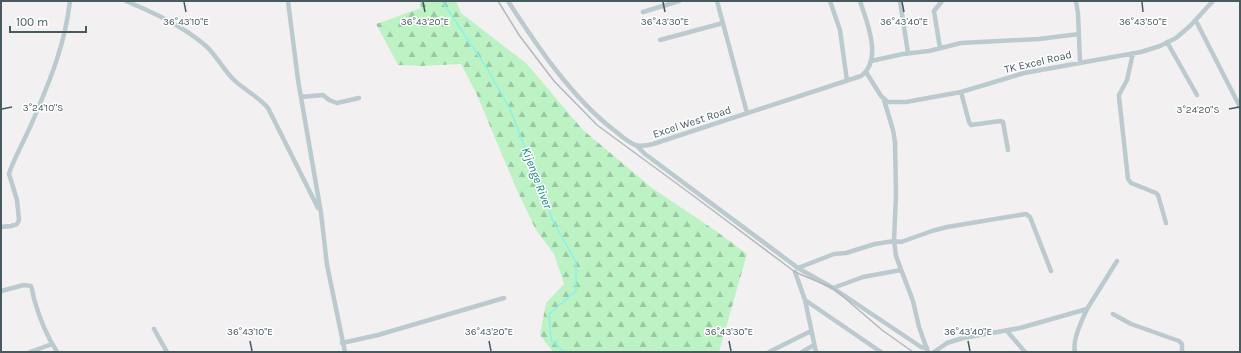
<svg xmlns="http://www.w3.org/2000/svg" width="1241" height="353" viewBox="0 0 1241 353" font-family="Karla,sans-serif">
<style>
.forest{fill:url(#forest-firs)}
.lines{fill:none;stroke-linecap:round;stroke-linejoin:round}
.stream{stroke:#87f3ed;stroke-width:1.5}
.street{stroke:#bbcace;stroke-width:4.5}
.rail{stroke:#b2b8bb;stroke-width:1.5}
.ticks{fill:none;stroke:#475a60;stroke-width:1.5}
.labels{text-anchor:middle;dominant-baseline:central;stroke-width:3;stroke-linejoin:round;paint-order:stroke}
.street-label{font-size:11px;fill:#475a60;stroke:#fff}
.water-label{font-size:12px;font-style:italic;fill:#077e78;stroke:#fff}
.ticks-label{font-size:10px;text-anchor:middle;fill:#475a60;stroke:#fff;stroke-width:3;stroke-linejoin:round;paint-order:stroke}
</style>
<defs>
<pattern id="forest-firs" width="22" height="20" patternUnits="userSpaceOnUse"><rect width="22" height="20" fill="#bdf3c4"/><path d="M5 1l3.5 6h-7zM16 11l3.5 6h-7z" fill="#9bc8a3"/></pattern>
</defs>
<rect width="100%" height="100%" fill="#f3f0f1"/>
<!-- forest -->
<path class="forest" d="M419,1H456L461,13L526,63L583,130L652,188L716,231L747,254L719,352H553L540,335L546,303L564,284L554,254L536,230L516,188L477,95L461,64L421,66L398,65L376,24L421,8Z"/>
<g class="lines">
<!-- stream -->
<path class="stream" d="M442,1L488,70L510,109L553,221L576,262V291L549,314L551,340L564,352"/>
<!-- street -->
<path class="street" d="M126,1C154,13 183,26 206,46C216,55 223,69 233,79C244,90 258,96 268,108L318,208
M288,1L298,80L321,213L327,265L345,352
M508,1C537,46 572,98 615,131C621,136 628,142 635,145C641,147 648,145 653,144L861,76C883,60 867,22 860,1
M717,1L747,113
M830,1L840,30L847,81
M900,1L908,53
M1076,1L1078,14L1080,62
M643,12L679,1
M1196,21L1240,107
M660,40L723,23
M1167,42L1197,95
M940,48L934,11L942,1
M1133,53L1127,80L1119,95V97L1128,179L1131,183L1156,193L1158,195L1166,223
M871,61L903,54L929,51L961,43L1039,39L1079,34
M866,72L881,96L888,102H906L961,92L1024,73L1141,52L1160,46L1176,38L1190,26L1213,1
M961,92L969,122L971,125L1000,121L1003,122L1008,150
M301,97L323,95L329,100L337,103L359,98
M884,100L893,130L895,142L896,194L894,241L896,256L902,272L913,301L919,327L928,352
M636,145L645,154L798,268L833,288L921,347L927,348
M1,227L11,226L17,224L19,220L17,200L9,174L11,168C18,151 27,135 34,118C51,78 65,44 70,1
M798,268L834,254L846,253L875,244L894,241L901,242L932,231L947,227L1026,214L1030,217L1051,271
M795,272L805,300L816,352
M833,288L863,277L901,270
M1,291L24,285L31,286C33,291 33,297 35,302C40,320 47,336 57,352
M805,300L881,352
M1113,314L1131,324L1179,341L1182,344V352
M154,329L167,352
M1007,331L1025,352
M342,343L378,335L504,298
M30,352L52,344
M769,352L811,331
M802,352L814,345
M934,352L947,343L963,338L1020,328L1087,309L1117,261
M1075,352C1072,340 1082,320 1087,309"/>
<!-- rail -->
<path class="rail" d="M498,1L519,35L554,81L597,125L695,197L795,272L833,288L882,330L913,352"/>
</g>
<!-- ticks -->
<path class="ticks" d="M184,2L186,12M423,2L425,12M663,2L665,12M902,2L904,12M1142,2L1143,12M2,109L12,107M1229,109L1239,107M250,341L252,351M489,341L491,351M729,341L731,351M968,341L970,351"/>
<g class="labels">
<!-- street labels -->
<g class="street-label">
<text transform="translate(1038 62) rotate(-13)">TK Excel Road</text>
<text transform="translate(692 122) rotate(-18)">Excel West Road</text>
</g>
<!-- water labels -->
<g class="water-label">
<text transform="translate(537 178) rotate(69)">Kijenge River</text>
</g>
</g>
<g class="ticks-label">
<text x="186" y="25">36°43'10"E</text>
<text x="425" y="25">36°43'20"E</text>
<text x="665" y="25">36°43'30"E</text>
<text x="904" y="25">36°43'40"E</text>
<text x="1143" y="25">36°43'50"E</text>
<text x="43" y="111">3°24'10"S</text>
<text x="1198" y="113">3°24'20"S</text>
<text x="250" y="335">36°43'10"E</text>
<text x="489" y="335">36°43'20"E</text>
<text x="729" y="335">36°43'30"E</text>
<text x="968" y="335">36°43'40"E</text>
</g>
<!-- border -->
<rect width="1241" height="353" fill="none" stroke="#475a60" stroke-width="4"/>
<!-- scale -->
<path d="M10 26v6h76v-6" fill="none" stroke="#475a60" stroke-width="2"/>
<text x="16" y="26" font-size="12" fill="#475a60" stroke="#ffffff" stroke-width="3" paint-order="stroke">100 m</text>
</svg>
